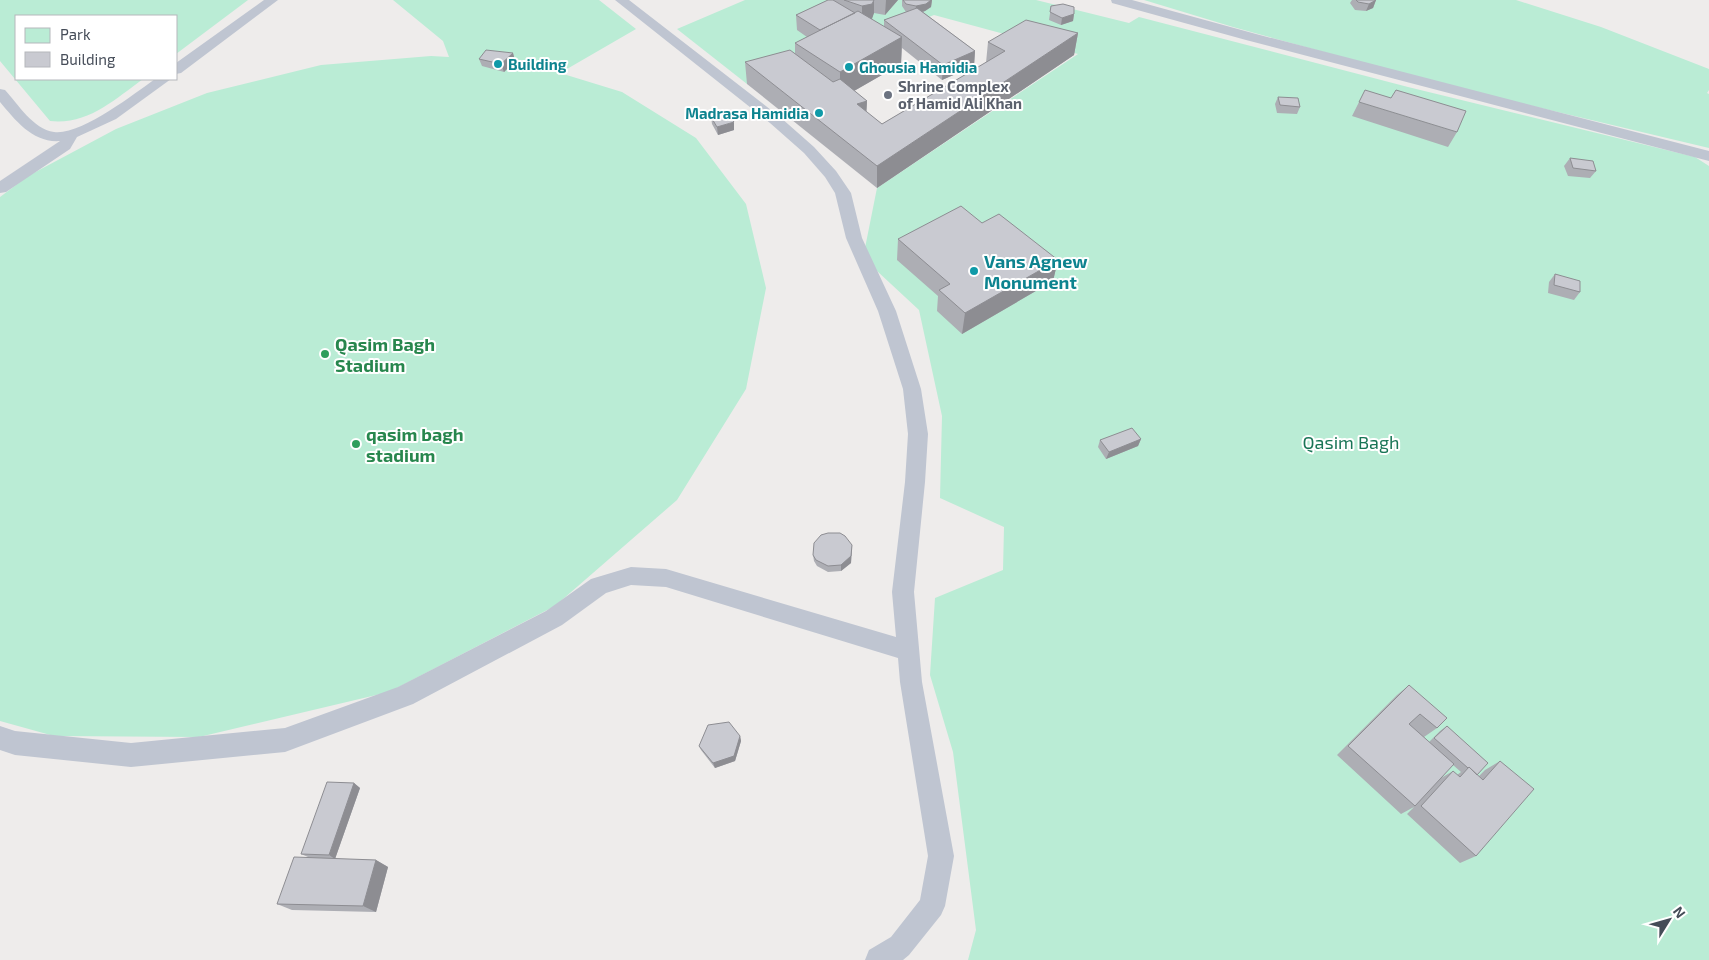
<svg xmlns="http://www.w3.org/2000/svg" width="1709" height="960" viewBox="0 0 1709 960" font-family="'Exo 2',sans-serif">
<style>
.green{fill:#baecd5}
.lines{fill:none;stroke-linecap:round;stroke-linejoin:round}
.service{fill:#bfc5d1;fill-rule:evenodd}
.wall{fill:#adaeb4;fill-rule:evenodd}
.shaded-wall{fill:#8d8d92}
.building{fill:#c9cad1;stroke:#8d8d92}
.culture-dot{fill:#0f9aa8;stroke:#fff;stroke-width:2}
.worship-dot{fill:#6b7280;stroke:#fff;stroke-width:2}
.leisure-dot{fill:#2e9e5b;stroke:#fff;stroke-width:2}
.labels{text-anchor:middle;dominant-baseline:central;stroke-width:4;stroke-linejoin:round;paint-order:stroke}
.far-culture-label{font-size:15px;font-weight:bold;fill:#0d838f;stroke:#fff;text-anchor:start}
.far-worship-label{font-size:15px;font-weight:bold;fill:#5b616d;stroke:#fff;text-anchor:start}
.culture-label{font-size:18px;font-weight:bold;fill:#0d838f;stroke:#fff;text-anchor:start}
.leisure-label{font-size:18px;font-weight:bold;fill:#27864d;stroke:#fff;text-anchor:start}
.park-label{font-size:18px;fill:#197556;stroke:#fff}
</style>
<rect width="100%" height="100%" fill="#eeeceb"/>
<!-- green -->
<path class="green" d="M0,0H248L176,54V16H16V79H143C114,100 88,125 50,121L0,61Z
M393,0H599L636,29L560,73L622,92L696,138L746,204L766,288L746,389L677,500L555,606L389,692L199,737L54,736L0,721V197L28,176L116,129L207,93L321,65L431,56L449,57L443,41Z
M745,0H1036L1129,23L1139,17L1408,87L1695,157L1709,166V960H968L976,930L953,752L930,675L935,598L1003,570L1004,527L940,498L942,416L919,310L863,258L877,188L1078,54L934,15L796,70L747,84L677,29Z
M1144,0H1516L1601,27L1709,69V90L1707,93L1709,94V148L1436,83L1233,27Z"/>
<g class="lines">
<!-- service -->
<path class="service" d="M264,0H278L181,73L176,74V63Z
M615,0H629L780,117L814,147L836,171L851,193L862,238L896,311L921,389L928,434L925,482L914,592L922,682L954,856L945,906L941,915L909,955L903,960H865L869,950L891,937L920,900L928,856L900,682L898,658L666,587L631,585L606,593L562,625L413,704L285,752L131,767L15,755L0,750V726L15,731L131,743L285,728L398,687L546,611L591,579L631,567L666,569L896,637L892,592L905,482L908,434L903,389L878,311L846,238L835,193L825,177L804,153L770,123Z
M1111,0H1132L1256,34L1709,151V161L1246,40L1112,3Z
M155,79H171L116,119L77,137L70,149L6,192L0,193V181L60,141C33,143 16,121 0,102V89L5,90C18,104 33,129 54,132C80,136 134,94 155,79Z"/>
</g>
<!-- wall -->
<path class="wall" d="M828,0H898L885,15L874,13L871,19L884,27V20L906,12L902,6V0H932L931,7L925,11L923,12L975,51L974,66L942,80L902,48L901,64L854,91L867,101L866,112L882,124L986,63L988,42L1078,33L1074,55L877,188L747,84L745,62L795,53V43L807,37L797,30L796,15Z
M1352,0H1376L1373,8L1366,11L1355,10L1350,3Z
M1051,6L1074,14L1073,21L1061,25L1049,20Z
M513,53L515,61L504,72L482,66L479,59Z
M1278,97L1300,107L1297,114L1277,113L1275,104Z
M1359,102L1457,132L1448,147L1352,116Z
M711,117L734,130L718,135L712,124Z
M1570,158L1596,171L1590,178L1568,176L1564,166Z
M982,223L1058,260L1053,281L962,334L937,311L938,296L897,260L898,239Z
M1555,274L1580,292L1574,300L1548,293L1549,282Z
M1141,439L1138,446L1106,459L1098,447L1100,440Z
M852,545L851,563L841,571L828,572L817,566L814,561L813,555Z
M1409,685L1437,728L1424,737L1429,742L1440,731L1447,726L1477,775L1479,776L1485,770L1500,761L1476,856L1460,863L1407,814L1414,807L1401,814L1337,755L1397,695ZM1453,765L1461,772L1457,775L1453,771L1441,778Z
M740,736L741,741L735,761L715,768L701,750L699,746Z
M354,783L360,788L335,859L376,860L388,867L376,912L292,910L277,904L308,857L301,854Z"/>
<!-- shaded-wall -->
<path class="shaded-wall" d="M874,0V13L872,19L862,20V6Z
M886,0H898L885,15Z
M931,0H932L931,7L925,11L915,14L916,6Z
M1376,0L1373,8L1366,11L1369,4Z
M1074,14L1073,21L1061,25L1062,18Z
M1078,33L1074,55L877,188V166Z
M902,37L901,64L840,99V72Z
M975,51L974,66L942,80L943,65Z
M513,53L515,61L504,72L501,64Z
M867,101L866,122L857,104Z
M734,122V130L718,135L717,127Z
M1058,260L1053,281L962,334L965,313Z
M1141,439L1138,446L1106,459L1109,452Z
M852,545L851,563L841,571V565Z
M740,736L741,741L735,761L715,768L713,763Z
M354,783L360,788L335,859L329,855Z
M376,860L388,867L376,912L363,906Z"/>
<!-- building -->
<path class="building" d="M828,0H833L855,13L820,30L796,15Z
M844,0H874L872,4L862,6Z
M903,0H931L926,4L916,6L906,4Z
M1356,0H1376L1369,4L1358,2Z
M1063,4L1074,7V14L1062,18L1050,12L1051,6Z
M917,8L975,51L943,65L884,20Z
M858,11L902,37L840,72L795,43Z
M1026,20L1078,33L877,166L745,62L790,50L833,82L840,79L867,101L857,104L882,124L1005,51L988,42Z
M486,50L513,53L501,64L479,59Z
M1365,90L1391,98L1396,90L1466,111L1457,132L1359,102Z
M1278,97L1298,98L1300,107L1280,105Z
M726,112L734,122L717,127L711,117Z
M1570,158L1593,161L1596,171L1573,168Z
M961,206L982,223L999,214L1058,260L965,313L939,290L950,284L898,239Z
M1555,274L1580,281V292L1554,285Z
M1132,428L1141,439L1109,452L1100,440Z
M828,533H840L845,536L852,545L851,556L841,565L828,566L816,560L813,555L814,543L821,535Z
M1409,685L1447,718L1437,728L1420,714L1409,724L1454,764L1415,806L1348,746Z
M729,722L740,736L734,756L713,763L699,746L708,725Z
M1447,726L1488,763L1477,775L1469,767L1468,768L1434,738Z
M1500,761L1534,789L1476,856L1421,806L1453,771L1460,777L1469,767L1483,780Z
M327,782L354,783L329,855L301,854Z
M294,857L376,860L363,906L277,904Z"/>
<!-- markers -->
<g class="culture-dot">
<circle cx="498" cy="64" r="5"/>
<circle cx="849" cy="67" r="5"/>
<circle cx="819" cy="113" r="5"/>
<circle cx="974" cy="271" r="5"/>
</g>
<circle class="worship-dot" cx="888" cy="95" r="5"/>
<g class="leisure-dot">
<circle cx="325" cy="354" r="5"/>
<circle cx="356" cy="444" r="5"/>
</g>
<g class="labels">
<!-- far-culture labels -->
<g class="far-culture-label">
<text x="508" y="64">Building</text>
<text x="859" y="67">Ghousia Hamidia</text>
<text x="809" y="113" text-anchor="end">Madrasa Hamidia</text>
</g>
<!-- far-worship labels -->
<g class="far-worship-label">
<text x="898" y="86">Shrine Complex<tspan x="898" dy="17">of Hamid Ali Khan</tspan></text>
</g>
<!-- culture labels -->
<g class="culture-label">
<text x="984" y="261">Vans Agnew<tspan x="984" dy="21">Monument</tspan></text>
</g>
<!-- leisure labels -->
<g class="leisure-label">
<text x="335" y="344">Qasim Bagh<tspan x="335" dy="21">Stadium</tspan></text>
<text x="366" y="434">qasim bagh<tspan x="366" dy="21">stadium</tspan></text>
</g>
<!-- park labels -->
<g class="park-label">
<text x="1351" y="442">Qasim Bagh</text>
</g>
</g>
<!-- legend -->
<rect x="15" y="15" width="162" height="65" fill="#ffffff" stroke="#b5b7bc"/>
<rect x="25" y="28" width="25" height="15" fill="#baecd5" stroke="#b5b7bc"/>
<text x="60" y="40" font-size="15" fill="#454c58">Park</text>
<rect x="25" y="52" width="25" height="15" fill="#c9cad1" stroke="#b5b7bc"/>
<text x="60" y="65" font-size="15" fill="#454c58">Building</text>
<!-- north arrow -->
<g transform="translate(1669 920) rotate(53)" stroke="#ffffff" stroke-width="4" paint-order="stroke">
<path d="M0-4L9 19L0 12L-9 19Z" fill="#454c58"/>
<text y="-8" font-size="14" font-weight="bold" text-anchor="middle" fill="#454c58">N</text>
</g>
</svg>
